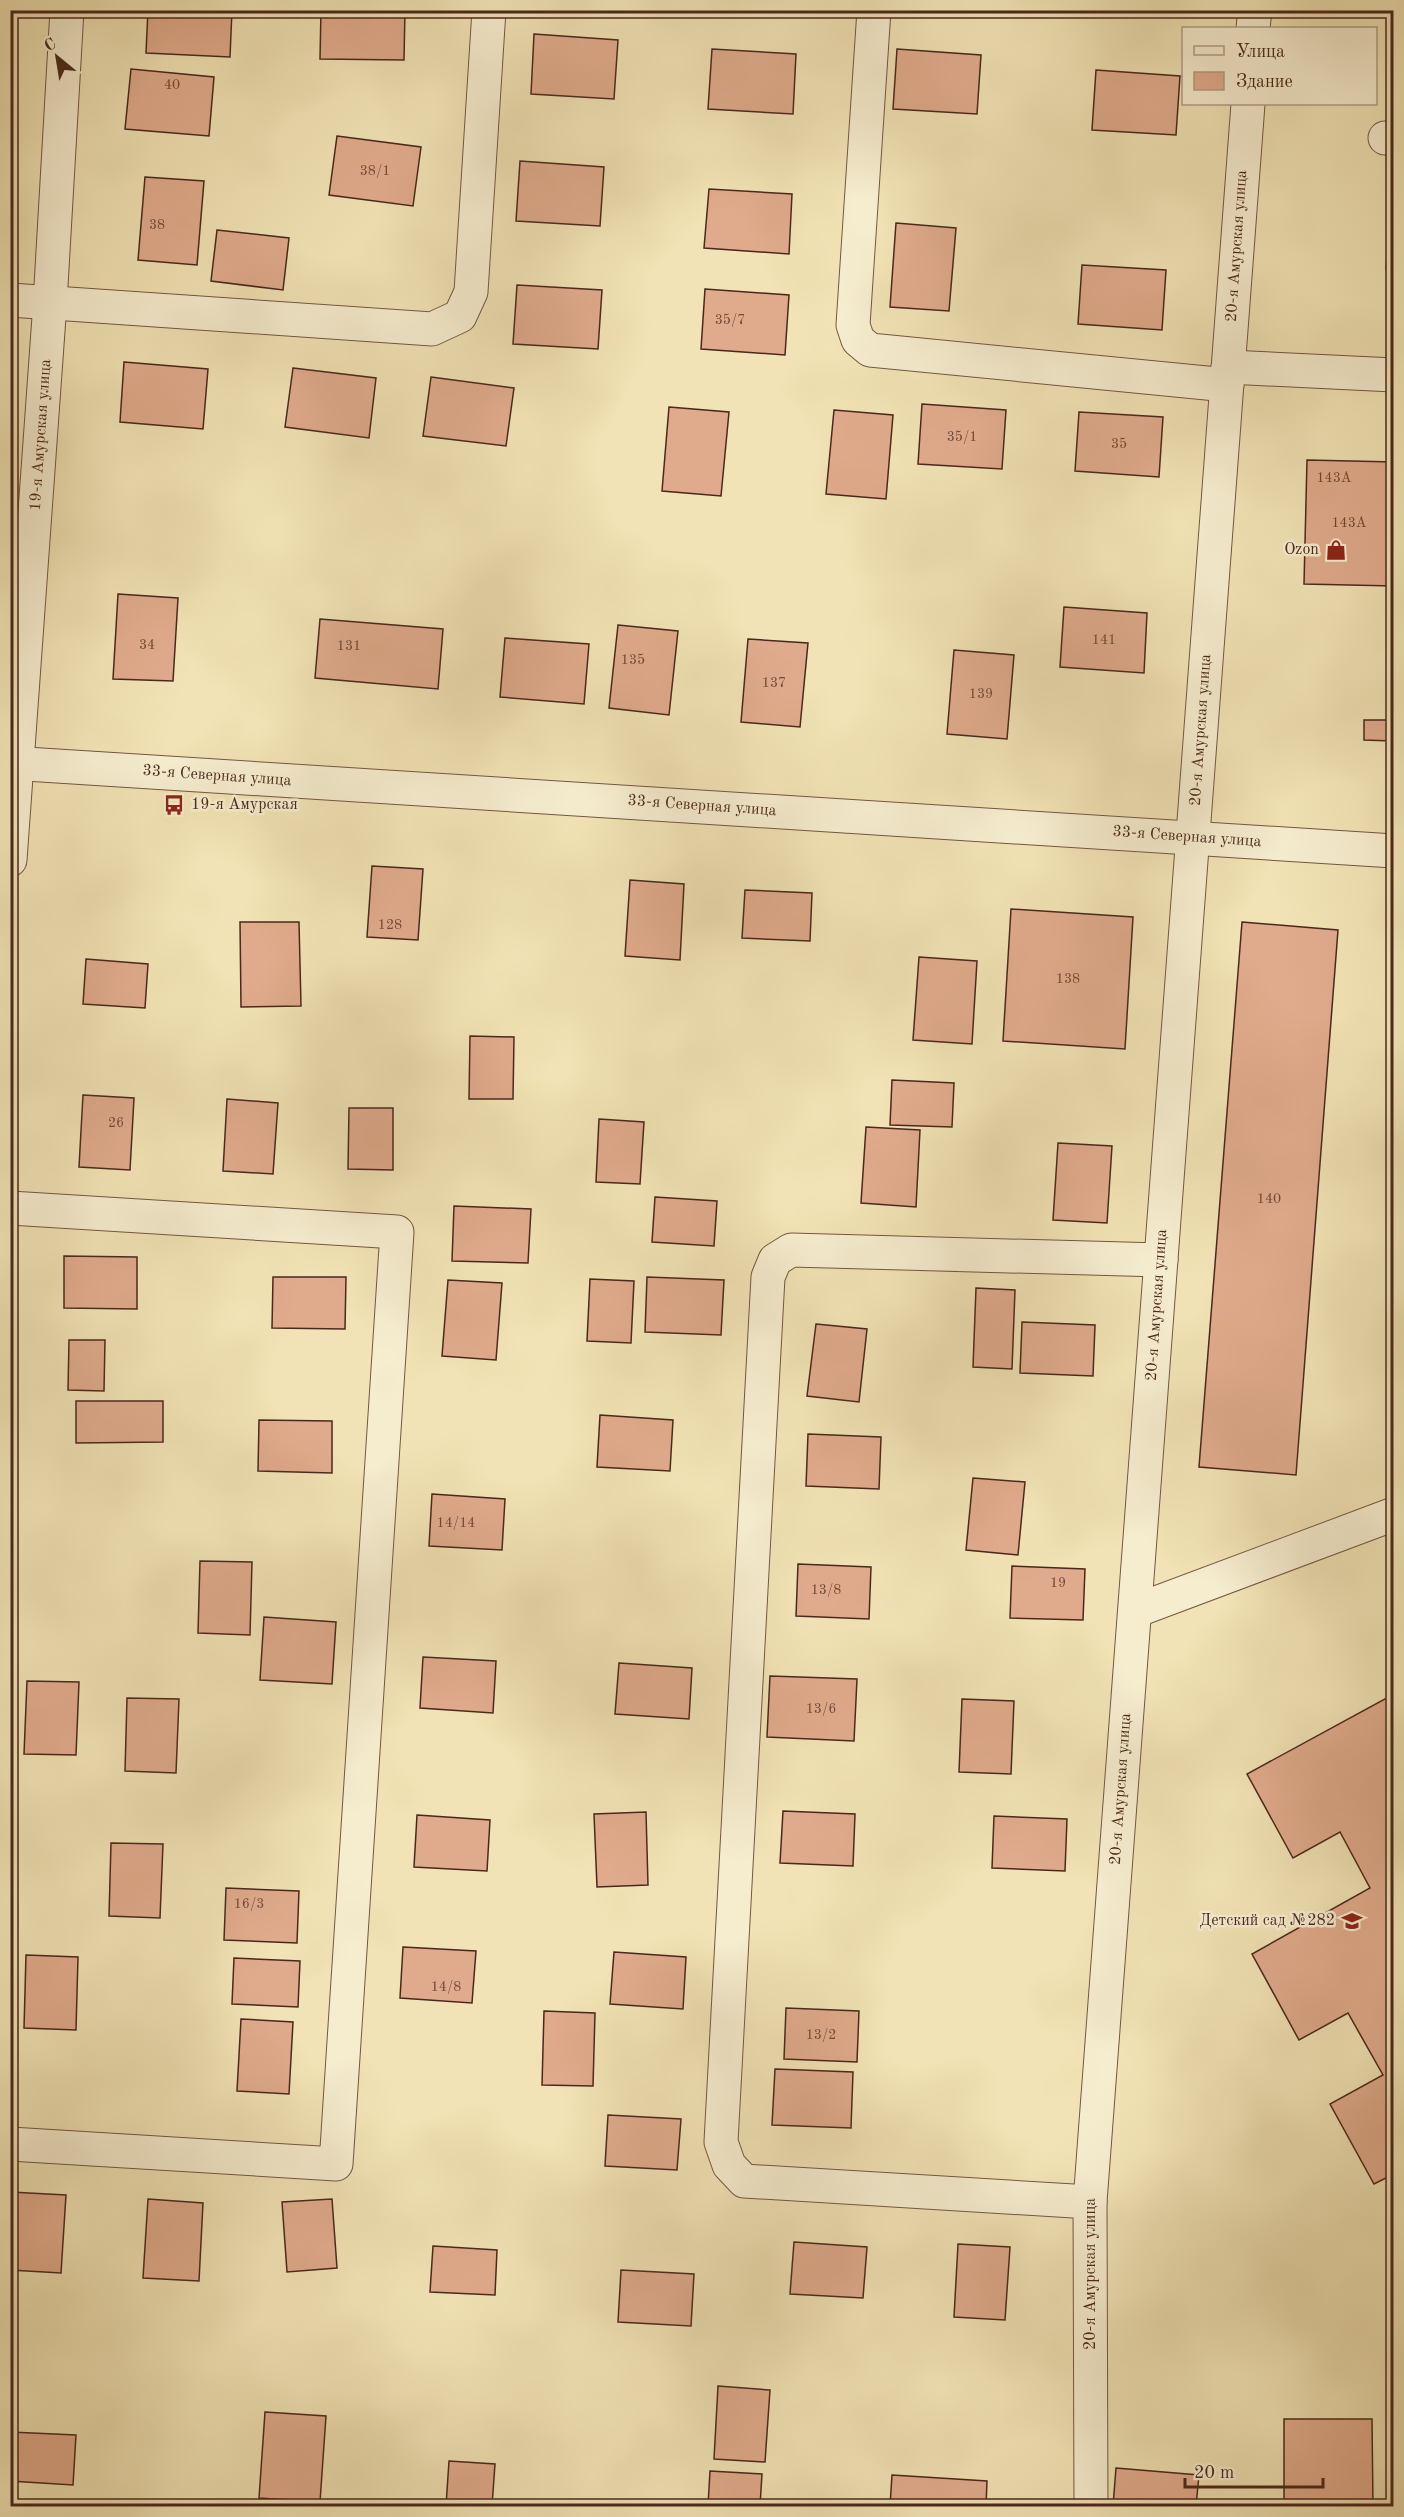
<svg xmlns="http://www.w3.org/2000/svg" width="1404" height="2517" viewBox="0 0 1404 2517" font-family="'Old Standard TT',serif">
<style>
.building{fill:#e0ab8c;stroke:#4a281b;stroke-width:1.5}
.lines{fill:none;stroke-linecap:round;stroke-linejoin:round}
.minor-casing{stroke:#745742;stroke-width:35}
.minor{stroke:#f6edcf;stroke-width:33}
.labels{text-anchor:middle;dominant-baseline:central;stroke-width:5;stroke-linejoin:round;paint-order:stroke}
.number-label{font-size:14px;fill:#704937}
.street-label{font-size:16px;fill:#4a281b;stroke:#f6edcf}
.poi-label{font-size:16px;fill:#4a281b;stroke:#f6edcf;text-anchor:end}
</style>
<rect width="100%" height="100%" fill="#f1e3b5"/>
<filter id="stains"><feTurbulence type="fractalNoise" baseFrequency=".00333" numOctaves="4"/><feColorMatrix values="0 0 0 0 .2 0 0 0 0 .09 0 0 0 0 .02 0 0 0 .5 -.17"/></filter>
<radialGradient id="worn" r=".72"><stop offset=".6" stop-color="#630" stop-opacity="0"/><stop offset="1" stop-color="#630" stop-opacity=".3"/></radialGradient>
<g class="building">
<path d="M148,10H232L230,57L146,53Z"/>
<path d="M321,10H405L404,60L320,59Z"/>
<path d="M534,34L618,40L614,99L531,94Z"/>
<path d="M712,49L796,54L793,114L708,109Z"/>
<path d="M897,49L981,55L977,114L893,109Z"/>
<path d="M131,69L214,77L209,136L125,129Z"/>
<path d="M1096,70L1180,76L1176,135L1092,130Z"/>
<path d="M337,136L421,147L413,206L329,195Z"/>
<path d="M520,161L604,167L600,226L516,221Z"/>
<path d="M145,177L204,181L197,265L138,260Z"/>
<path d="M1393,177H1394V269H1386Z"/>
<path d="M709,189L792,194L789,254L704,248Z"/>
<path d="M896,223L956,228L949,311L890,307Z"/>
<path d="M217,230L289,238L283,290L211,281Z"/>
<path d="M1082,265L1166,270L1162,330L1078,324Z"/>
<path d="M517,285L602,290L598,349L513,344Z"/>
<path d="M705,289L789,295L785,355L701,349Z"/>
<path d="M124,362L208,369L203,429L120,422Z"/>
<path d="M293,368L376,378L369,438L285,427Z"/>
<path d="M431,377L514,388L506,446L423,436Z"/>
<path d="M922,404L1006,410L1002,469L918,464Z"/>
<path d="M669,407L729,412L721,496L662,491Z"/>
<path d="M834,410L893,415L886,499L826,494Z"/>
<path d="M1079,412L1163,417L1159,477L1075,471Z"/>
<path d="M1307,460L1394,462V586L1304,584Z"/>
<path d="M118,594L178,598L173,681L113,679Z"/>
<path d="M1064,607L1147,613L1144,673L1060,667Z"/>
<path d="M320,619L443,629L438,689L315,678Z"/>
<path d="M618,625L678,631L669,715L609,708Z"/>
<path d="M505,638L589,644L584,704L500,697Z"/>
<path d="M748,639L808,643L800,727L741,722Z"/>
<path d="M954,650L1014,655L1007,739L947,734Z"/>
<path d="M1364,720H1392V741L1364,740Z"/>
<path d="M372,866L423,869L418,940L367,937Z"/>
<path d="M630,880L684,884L680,960L625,956Z"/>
<path d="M745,890L812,893L810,941L742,938Z"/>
<path d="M1011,909L1133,917L1125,1049L1003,1041Z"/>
<path d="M240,922H299L301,1006L241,1007Z"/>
<path d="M1242,922L1338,930L1296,1475L1199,1467Z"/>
<path d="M919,957L977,961L972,1044L913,1040Z"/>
<path d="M86,959L148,964L145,1008L83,1004Z"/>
<path d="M470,1036L514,1037L513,1099H469Z"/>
<path d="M892,1080L954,1083L952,1127L890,1125Z"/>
<path d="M83,1095L134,1098L130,1170L79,1167Z"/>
<path d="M227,1099L278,1103L273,1174L223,1171Z"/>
<path d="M349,1108H393V1170L348,1169Z"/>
<path d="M599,1119L644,1122L640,1184L596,1182Z"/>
<path d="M866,1127L920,1130L916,1207L861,1203Z"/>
<path d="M1058,1143L1112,1146L1107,1223L1053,1220Z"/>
<path d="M655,1197L717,1201L714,1246L652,1242Z"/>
<path d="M454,1206L531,1209L528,1263L452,1261Z"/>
<path d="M64,1256L137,1257V1309L64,1308Z"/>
<path d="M273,1277H346L345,1329L272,1328Z"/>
<path d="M647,1277L724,1280L721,1335L645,1332Z"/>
<path d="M590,1279L634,1281L631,1343L587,1341Z"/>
<path d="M448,1280L502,1283L496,1360L442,1356Z"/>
<path d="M976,1288L1015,1290L1012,1369L973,1367Z"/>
<path d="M1022,1322L1095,1325L1093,1376L1020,1373Z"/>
<path d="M816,1324L867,1329L859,1402L807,1396Z"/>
<path d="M69,1340H105L104,1391L68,1390Z"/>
<path d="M76,1401H163V1442L76,1443Z"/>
<path d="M600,1415L673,1420L670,1471L597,1467Z"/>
<path d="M259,1420L332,1421V1473L258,1471Z"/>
<path d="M808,1434L881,1437L879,1489L806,1486Z"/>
<path d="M973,1478L1025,1482L1018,1555L966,1550Z"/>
<path d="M432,1494L505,1499L502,1550L429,1546Z"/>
<path d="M200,1561L252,1562L250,1635L198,1633Z"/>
<path d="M798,1564L871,1567L869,1619L796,1616Z"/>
<path d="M1012,1566L1085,1569L1083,1620L1010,1618Z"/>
<path d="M264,1617L336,1622L332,1684L260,1680Z"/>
<path d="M423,1657L496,1661L493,1713L420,1708Z"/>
<path d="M619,1663L692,1668L689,1719L615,1714Z"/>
<path d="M770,1676L857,1679L854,1741L767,1737Z"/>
<path d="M27,1681L79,1682L76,1755L24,1754Z"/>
<path d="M1394,1694V1800L1390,1802L1394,1808V2174L1374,2184L1330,2104L1383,2075L1348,2013L1299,2040L1252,1954L1370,1888L1340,1832L1293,1858L1247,1774Z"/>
<path d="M127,1698L179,1699L176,1773L125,1771Z"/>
<path d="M962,1699L1014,1701L1011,1774L959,1772Z"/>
<path d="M783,1811L855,1814L853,1866L780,1863Z"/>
<path d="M646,1812L648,1885L597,1887L594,1814Z"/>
<path d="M417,1815L490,1820L487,1871L414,1867Z"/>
<path d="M994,1816L1067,1819L1065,1871L992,1868Z"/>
<path d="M111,1843L163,1844L160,1918L109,1916Z"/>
<path d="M226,1888L299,1891L297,1943L224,1940Z"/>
<path d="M403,1947L476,1951L472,2003L400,1998Z"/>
<path d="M614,1952L686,1957L683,2009L610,2004Z"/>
<path d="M26,1955L78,1957L76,2030L24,2028Z"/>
<path d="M234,1958L300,1961L298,2007L232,2004Z"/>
<path d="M786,2008L859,2011L857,2062L784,2059Z"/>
<path d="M544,2011L595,2013L593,2086L542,2085Z"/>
<path d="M241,2019L293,2022L289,2094L237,2091Z"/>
<path d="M775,2069L853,2072L851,2128L772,2125Z"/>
<path d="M608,2115L681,2119L677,2170L605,2166Z"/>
<path d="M10,2192L66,2195L61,2273L10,2270Z"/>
<path d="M148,2199L203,2203L199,2281L143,2278Z"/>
<path d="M332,2199L337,2268L287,2272L282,2202Z"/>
<path d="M794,2242L867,2247L863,2298L790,2294Z"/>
<path d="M958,2244L1010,2247L1005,2320L954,2317Z"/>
<path d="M433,2246L497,2250L495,2295L430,2292Z"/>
<path d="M621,2270L694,2274L691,2326L618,2322Z"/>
<path d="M718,2386L770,2390L765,2462L714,2459Z"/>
<path d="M265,2412L326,2416L320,2502L259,2498Z"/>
<path d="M1284,2419H1372L1373,2506H1284Z"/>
<path d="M10,2432L76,2435L73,2485L10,2481Z"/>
<path d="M449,2461L495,2464L492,2506H446Z"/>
<path d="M1116,2468L1199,2475L1196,2506H1113Z"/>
<path d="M710,2471L762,2474L760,2506H708Z"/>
<path d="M892,2475L987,2481L986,2506H890Z"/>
</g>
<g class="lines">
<g class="minor-casing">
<g id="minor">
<path d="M874,10L853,325L858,340L870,350L1227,385"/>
<path d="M1253,28L1255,10"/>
<path d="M1385,138H1394"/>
<path d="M10,300L432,329L460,316L471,292L489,10"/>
<path d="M1228,367L1394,375"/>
<path d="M10,763L1394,851"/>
<path d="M10,860L50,303L67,10"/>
<path d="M10,1208L397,1232L336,2164L10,2144"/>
<path d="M1135,1611L1394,1514"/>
<path d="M1090,2202L744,2181L729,2165L721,2142L768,1277L775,1260L791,1250L1161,1260"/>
<path d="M1091,2506L1090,2202L1248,104"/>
</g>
</g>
<use href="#minor" class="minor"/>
</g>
<defs>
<g id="shop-bare" transform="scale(1.62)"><path d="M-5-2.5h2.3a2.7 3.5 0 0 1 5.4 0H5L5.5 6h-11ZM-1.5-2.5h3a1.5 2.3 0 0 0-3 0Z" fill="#8f2418" stroke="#f6edcf" stroke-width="2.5" paint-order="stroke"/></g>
<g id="bus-bare" transform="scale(1.62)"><path d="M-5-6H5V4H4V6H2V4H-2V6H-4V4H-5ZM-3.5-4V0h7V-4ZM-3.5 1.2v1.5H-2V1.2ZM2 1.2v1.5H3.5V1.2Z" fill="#8f2418" stroke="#f6edcf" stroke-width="2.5" paint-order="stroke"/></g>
<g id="school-bare" transform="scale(1.62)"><path d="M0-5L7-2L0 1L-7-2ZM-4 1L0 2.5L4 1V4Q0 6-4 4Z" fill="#8f2418" stroke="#f6edcf" stroke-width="2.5" paint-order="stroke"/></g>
</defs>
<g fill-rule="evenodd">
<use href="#shop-bare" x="1336" y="550"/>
<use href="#bus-bare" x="174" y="805"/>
<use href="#school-bare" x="1352" y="1921"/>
</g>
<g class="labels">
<g class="number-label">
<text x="172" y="85">40</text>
<text x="375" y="171">38/1</text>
<text x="157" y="225">38</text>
<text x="730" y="320">35/7</text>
<text x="962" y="437">35/1</text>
<text x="1119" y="444">35</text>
<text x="1334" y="478">143А</text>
<text x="1349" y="523">143А</text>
<text x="1104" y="640">141</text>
<text x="147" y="645">34</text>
<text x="349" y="646">131</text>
<text x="633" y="660">135</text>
<text x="774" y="683">137</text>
<text x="981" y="694">139</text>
<text x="390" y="925">128</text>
<text x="1068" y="979">138</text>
<text x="116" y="1123">26</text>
<text x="1269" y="1199">140</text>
<text x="456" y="1523">14/14</text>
<text x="1058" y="1583">19</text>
<text x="826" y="1590">13/8</text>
<text x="821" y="1709">13/6</text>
<text x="249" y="1904">16/3</text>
<text x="446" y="1987">14/8</text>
<text x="821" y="2035">13/2</text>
</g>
<g class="street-label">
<text transform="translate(1237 246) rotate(-86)">20-я Амурская улица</text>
<text transform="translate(41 435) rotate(-86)">19-я Амурская улица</text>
<text transform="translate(1201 730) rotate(-86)">20-я Амурская улица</text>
<text transform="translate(217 776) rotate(4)">33-я Северная улица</text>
<text transform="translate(702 806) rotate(4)">33-я Северная улица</text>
<text transform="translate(1187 837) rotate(4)">33-я Северная улица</text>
<text transform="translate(1157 1305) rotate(-86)">20-я Амурская улица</text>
<text transform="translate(1121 1789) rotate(-86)">20-я Амурская улица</text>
<text transform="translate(1091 2274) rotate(-90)">20-я Амурская улица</text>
</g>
<g class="poi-label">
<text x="1319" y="550">Ozon</text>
<text x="191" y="805" text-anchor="start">19-я Амурская</text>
<text x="1335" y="1921">Детский сад №282</text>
</g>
</g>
<rect width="1404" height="2517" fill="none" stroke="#f1e3b5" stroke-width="36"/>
<rect x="12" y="12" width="1380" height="2493" fill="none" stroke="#4a281b" stroke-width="3"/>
<rect x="18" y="18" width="1368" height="2481" fill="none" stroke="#4a281b" stroke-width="1.5"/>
<rect x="1182" y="27" width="195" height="78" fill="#f6edcf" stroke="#b19e87" stroke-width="1.5"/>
<rect x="1194" y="46" width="30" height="9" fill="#f6edcf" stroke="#b19e87" stroke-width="1.5"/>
<text x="1236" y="57" font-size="18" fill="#4a281b">Улица</text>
<rect x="1194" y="72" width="30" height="18" fill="#e0ab8c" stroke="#b19e87" stroke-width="1.5"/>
<text x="1236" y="87" font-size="18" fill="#4a281b">Здание</text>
<g transform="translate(57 57) rotate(330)" stroke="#f6edcf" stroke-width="4.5" paint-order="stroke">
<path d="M0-4.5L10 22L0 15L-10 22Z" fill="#4a281b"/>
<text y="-9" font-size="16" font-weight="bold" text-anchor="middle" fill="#4a281b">С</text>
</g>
<path d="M1185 2478v9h138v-9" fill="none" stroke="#4a281b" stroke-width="3"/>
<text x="1194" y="2478" font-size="18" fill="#4a281b" stroke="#f6edcf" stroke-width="4.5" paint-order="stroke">20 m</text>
<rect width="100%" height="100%" filter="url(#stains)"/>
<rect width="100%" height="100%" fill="url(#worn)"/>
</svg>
